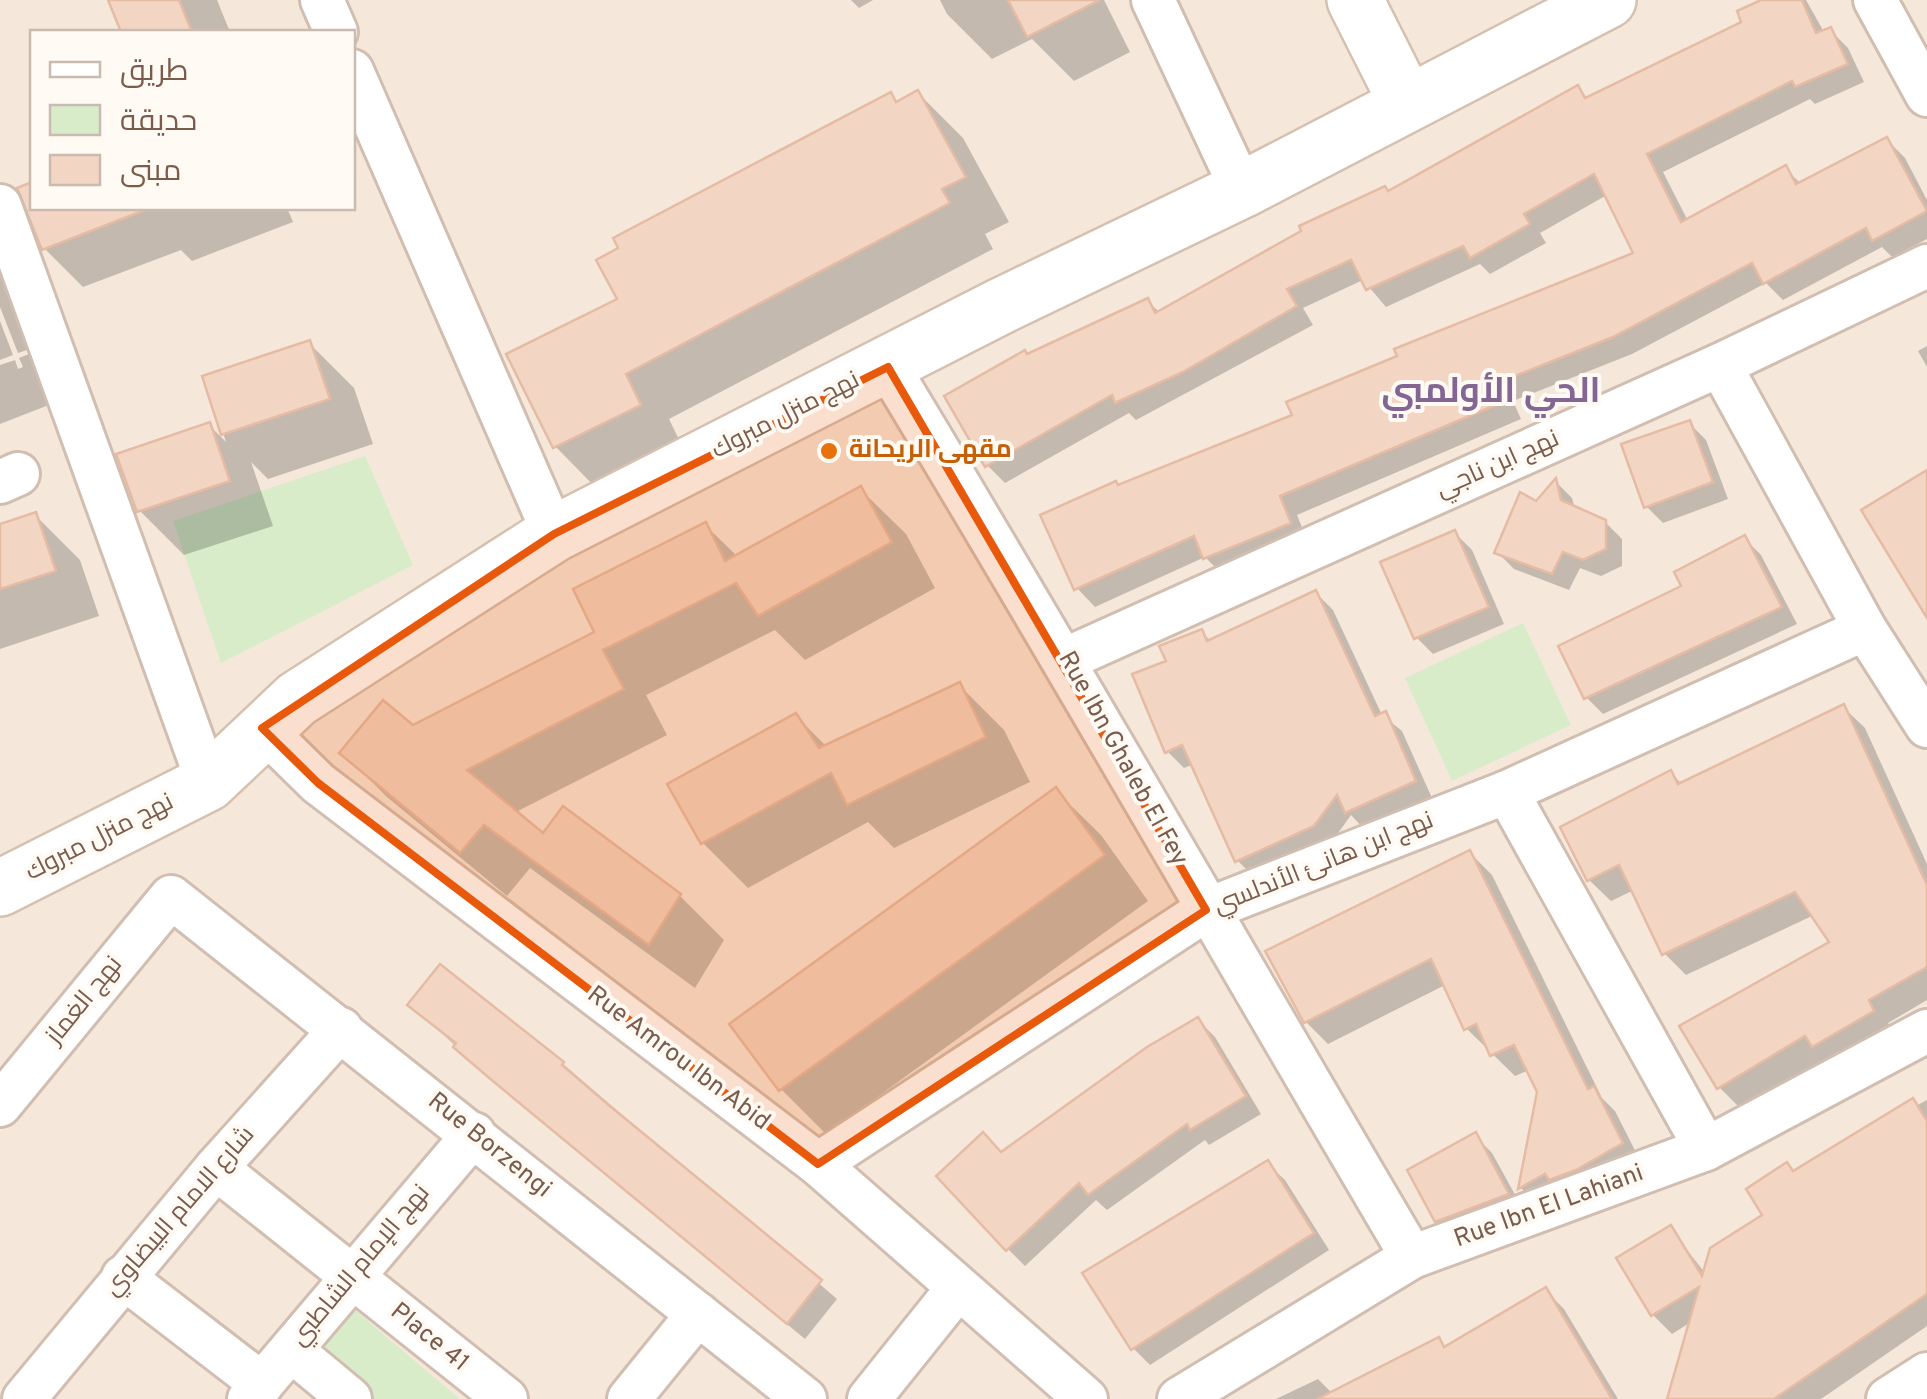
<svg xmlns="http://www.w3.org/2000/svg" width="1927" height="1399" viewBox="0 0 1927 1399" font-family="Overpass,Cairo,sans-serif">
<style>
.residential{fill:#f5e8da;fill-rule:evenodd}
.green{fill:#d8ecc9}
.shadow{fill:#0003}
.building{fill:#f3d5c3;stroke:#e6bba3;stroke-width:2.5}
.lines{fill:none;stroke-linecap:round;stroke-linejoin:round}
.street-casing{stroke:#d1beb0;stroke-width:48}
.secondary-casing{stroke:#d6c0b0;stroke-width:60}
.street{stroke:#fff;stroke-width:42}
.secondary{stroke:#fff;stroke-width:55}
.marked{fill:#e8590c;fill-opacity:0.2;stroke:#e8590c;stroke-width:8;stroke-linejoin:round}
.food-dot{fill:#e8710a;stroke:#fffaf3;stroke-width:4}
.labels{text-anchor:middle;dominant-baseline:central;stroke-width:8;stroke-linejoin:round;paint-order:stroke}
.street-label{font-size:25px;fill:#7a5c4d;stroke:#fffaf3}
.food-label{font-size:25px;font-weight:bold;fill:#c56008;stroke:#fffaf3;text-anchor:start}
.district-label{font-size:35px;font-weight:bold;fill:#846695;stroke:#fffaf3}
</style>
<rect width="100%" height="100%" fill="#fdf6ec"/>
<path class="residential" d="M0,0H1927V1399H0ZM32,32H352V208H32Z"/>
<g class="green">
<path d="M365,456L413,565L221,663L173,521Z"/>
<path d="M1523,623L1571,725L1452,781L1405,678Z"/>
<path d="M352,1308L460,1399H370L314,1352Z"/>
</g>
<g class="shadow">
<path d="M110,0H217L230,32H124Z"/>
<path d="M851,0H873L859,8Z"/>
<path d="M940,0H1104L1130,52L1074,81L1032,39L992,59L947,14Z"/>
<path d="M1767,0H1806L1824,32L1830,30L1848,48L1864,82L1815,104L1810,99L1663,172L1688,221L1785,168L1802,185L1887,140L1905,158L1927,200V239L1892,257L1882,247L1783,300L1766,283L1632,354L1513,401L1521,419L1297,515L1308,542L1223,575L1205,557L1095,607L1077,588L1119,487L1295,417L1637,254L1607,195L1540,233L1546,243L1490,274L1480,264L1386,307L1363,280L1303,308L1313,325L1136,420L1129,413L1005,483L987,465L1028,356L1148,301L1160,313L1390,193L1577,88L1589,99L1745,23Z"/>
<path d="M918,93L963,138L1009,222L985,234L993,249L669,419L684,450L600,492L556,447L509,355L620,300L621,249L890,95L898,103Z"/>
<path d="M32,185V208H287L293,222L192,261L181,250L83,287L44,248L20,189Z"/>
<path d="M0,251L59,401L0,424V365L15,360L18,369L23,367L19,358L29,354L27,350L18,353L0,307Z"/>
<path d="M0,321L13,355L0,360Z"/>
<path d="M309,343L354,388L373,444L268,479L251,462L273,526L184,555L139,510L209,425L226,442L205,378Z"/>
<path d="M1927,346V367L1918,351Z"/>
<path d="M1689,423L1706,440L1728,499L1663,523L1646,506Z"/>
<path d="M1556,482L1572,498L1575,509L1605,522L1622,539V566L1601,576L1580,568L1569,590L1514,569L1497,552Z"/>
<path d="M861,490L906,534L935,588L805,660L775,630L646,695L667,735L514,813L543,836L679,895L724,940L695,988L530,868L507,896L387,797L342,752L412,728L597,633L705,525L738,557Z"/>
<path d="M35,515L80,560L99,616L0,649V527Z"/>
<path d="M1455,533L1472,550L1504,624L1433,654L1416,637Z"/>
<path d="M1744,538L1761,555L1797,624L1603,714L1586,697L1685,587Z"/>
<path d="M1316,593L1333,610L1382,715L1402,731L1432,798L1364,829L1351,815L1331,843L1254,877L1237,860L1194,764L1184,768L1167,751L1169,662L1201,632L1211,641Z"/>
<path d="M959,685L1004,730L1030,782L894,848L868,822L748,888L703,843L796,716L827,747Z"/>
<path d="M1843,707L1865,728L1927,864V1000L1888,1023L1894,1033L1835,1067L1826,1058L1741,1109L1719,1087L1832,943L1814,915L1686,975L1664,953L1634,890L1611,901L1589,880L1671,773L1682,784Z"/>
<path d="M1056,791L1101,835L1148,901L826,1134L781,1089Z"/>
<path d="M1470,853L1492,875L1602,1098L1615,1111L1643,1166L1542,1209L1521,1188L1539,1092L1529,1070L1515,1076L1466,1028L1445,985L1328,1044L1306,1022Z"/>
<path d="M440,968L563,1064L837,1299L805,1339L508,1094L411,1005Z"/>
<path d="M1198,1020L1215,1037L1261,1114L1209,1145L1205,1140L1107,1210L1096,1200L1025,1266L1008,1249L1002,1155Z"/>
<path d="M1927,1100V1326L1821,1399H1669L1691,1322L1672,1334L1653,1315L1620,1259L1670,1228L1705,1273L1766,1216L1794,1173Z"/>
<path d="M1475,1136L1492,1153L1524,1211L1455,1237L1437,1220Z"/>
<path d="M1268,1164L1285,1180L1329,1250L1150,1365L1133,1348Z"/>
<path d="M1545,1290L1564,1309L1618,1399H1276L1318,1379L1333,1394L1438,1340L1447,1348Z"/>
</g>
<g class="building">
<path d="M108,0H179L192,32H121Z"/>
<path d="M1008,0H1100L1027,37Z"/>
<path d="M1761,0H1802L1816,33L1831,27L1848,64L1795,87L1792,81L1647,154L1681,222L1786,165L1796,184L1887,137L1927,211L1872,241L1866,228L1763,284L1752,263L1613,337L1497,383L1505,401L1280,496L1291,523L1203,559L1194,536L1074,590L1040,515L1116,481L1118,485L1292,415L1286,402L1397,356L1394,349L1633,253L1594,174L1524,214L1530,224L1470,258L1463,246L1366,290L1351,260L1287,289L1297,306L1183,372L1115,403L1112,395L985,467L944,396L1025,350L1027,354L1148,298L1155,313L1301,231L1299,226L1385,186L1388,191L1578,85L1585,98L1741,22L1737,11Z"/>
<path d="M918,90L966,177L942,189L950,203L626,374L641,405L553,448L506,354L617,299L596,260L618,248L613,238L891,92L896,102Z"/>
<path d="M32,182V208L145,210L42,250L17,188Z"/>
<path d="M310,340L330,399L221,435L202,376Z"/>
<path d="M1690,420L1713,482L1644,508L1621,444Z"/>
<path d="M210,422L230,481L137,512L116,454Z"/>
<path d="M1927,470V618L1861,510Z"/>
<path d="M1556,478L1561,500L1606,520V549L1583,560L1563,552L1552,574L1494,553L1520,492L1536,501Z"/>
<path d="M861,486L892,542L758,616L736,583L603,650L624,689L467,770L543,833L563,806L681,894L649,945L484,825L460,853L339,753L383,700L413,725L594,632L573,589L706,522L725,561Z"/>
<path d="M36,512L56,571L0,589V524Z"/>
<path d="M1455,530L1489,607L1414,639L1380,562Z"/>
<path d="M1745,535L1782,607L1584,699L1558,646L1681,586L1674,572Z"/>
<path d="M1316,590L1375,716L1386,711L1416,781L1345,813L1337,795L1314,826L1235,862L1182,745L1165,753L1132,674L1166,661L1159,646L1202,629L1207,641Z"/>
<path d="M960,682L986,737L847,805L831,773L701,844L667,784L796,713L819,748Z"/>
<path d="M1844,704L1927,885V967L1869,1000L1874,1011L1812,1047L1805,1036L1717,1089L1679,1026L1829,942L1795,892L1662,955L1619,865L1587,881L1560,827L1671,770L1678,784Z"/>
<path d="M1056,787L1105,855L779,1091L729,1024Z"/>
<path d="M1470,850L1588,1089L1594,1086L1623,1143L1576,1170L1549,1180L1545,1174L1518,1189L1537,1092L1514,1045L1490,1056L1476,1024L1464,1030L1431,959L1304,1023L1265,951Z"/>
<path d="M440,964L564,1062L562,1065L611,1107L822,1280L787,1324L488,1077L453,1047L456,1043L407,1005Z"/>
<path d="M1198,1017L1246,1096L1190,1130L1187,1124L1088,1195L1079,1183L1006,1251L936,1176L983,1132L1001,1152L1147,1047Z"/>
<path d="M1913,1098L1927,1121V1294L1774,1399H1667L1699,1287L1651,1316L1616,1258L1671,1225L1702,1276L1710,1248L1762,1215L1746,1189L1787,1162L1793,1171Z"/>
<path d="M1476,1132L1509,1194L1435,1222L1407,1170Z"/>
<path d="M1268,1160L1314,1233L1131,1350L1082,1273Z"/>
<path d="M1546,1287L1612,1399H1317L1439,1337L1444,1347Z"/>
</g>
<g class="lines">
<g class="street-casing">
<g id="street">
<path d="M322,0L336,32"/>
<path d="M1153,0L1242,190"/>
<path d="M1875,0L1927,95"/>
<path d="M352,71L554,534"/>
<path d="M0,206L208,783"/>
<path d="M1720,365L1865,629L1927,726"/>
<path d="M888,367C1067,662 1237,961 1412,1257"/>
<path d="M0,482L18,474"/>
<path d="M1066,659L1720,365L1927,266"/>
<path d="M262,728L318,783L818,1164L1086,1399"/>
<path d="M1507,792L1706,1149"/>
<path d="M0,1105L171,897L805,1399"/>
<path d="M818,1164L1206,910L1507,792L1865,629"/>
<path d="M216,1168L506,1399"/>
<path d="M123,1277L262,1384"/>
<path d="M291,1350L350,1399"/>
<path d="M24,1399L216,1168L341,1029"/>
<path d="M249,1399L474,1134"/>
<path d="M629,1399L698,1314"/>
<path d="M869,1399L958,1288"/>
<path d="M1179,1399L1412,1257L1706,1149L1927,1031"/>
<path d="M1888,1399L1927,1374"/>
</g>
</g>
<g class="secondary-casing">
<g id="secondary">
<path d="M1355,0L1406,101"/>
<path d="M0,888L208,783L297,699L554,534L1001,306L1242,190L1608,0"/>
</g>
</g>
<use href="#street" class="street"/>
<use href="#secondary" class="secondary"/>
</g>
<path class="marked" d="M888,367L1206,910L818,1164L318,783L262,728L554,534Z"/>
<circle class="food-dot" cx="829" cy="451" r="10"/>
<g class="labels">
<g class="street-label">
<text transform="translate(786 416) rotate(-27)">نهج منزل مبروك</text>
<text transform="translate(1498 465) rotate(-24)">نهج ابن ناجي</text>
<text transform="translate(1122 759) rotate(61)">Rue Ibn Ghaleb El Fey</text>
<text transform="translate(100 838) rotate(-27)">نهج منزل مبروك</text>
<text transform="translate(1324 864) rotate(-22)">نهج ابن هانئ الأندلسي</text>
<text transform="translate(85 1001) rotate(-51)">نهج الغماز</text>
<text transform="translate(678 1059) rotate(37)">Rue Amrou Ibn Abid</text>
<text transform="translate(489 1146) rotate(39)">Rue Borzengi</text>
<text transform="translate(1549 1207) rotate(-20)">Rue Ibn El Lahiani</text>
<text transform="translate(180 1212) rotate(-49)">شارع الامام البيضاوي</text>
<text transform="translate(361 1266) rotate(-50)">نهج الإمام الشاطبي</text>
<text transform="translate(429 1338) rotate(39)">Place 41</text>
</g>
<g class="food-label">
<text x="849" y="451">مقهى الريحانة</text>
</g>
<g class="district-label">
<text x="1491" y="393">الحي الأولمبي</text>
</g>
</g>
<rect x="30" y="30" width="325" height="180" fill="#fffaf3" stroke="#cabbb1" stroke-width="2.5"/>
<rect x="50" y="62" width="50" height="15" fill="#ffffff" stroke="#cabbb1" stroke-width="2.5"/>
<text x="120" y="80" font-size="30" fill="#7a5c4d">طريق</text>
<rect x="50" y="105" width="50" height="30" fill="#d8ecc9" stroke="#cabbb1" stroke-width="2.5"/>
<text x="120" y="130" font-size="30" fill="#7a5c4d">حديقة</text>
<rect x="50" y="155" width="50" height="30" fill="#f3d5c3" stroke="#cabbb1" stroke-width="2.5"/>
<text x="120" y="180" font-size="30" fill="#7a5c4d">مبنى</text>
</svg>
